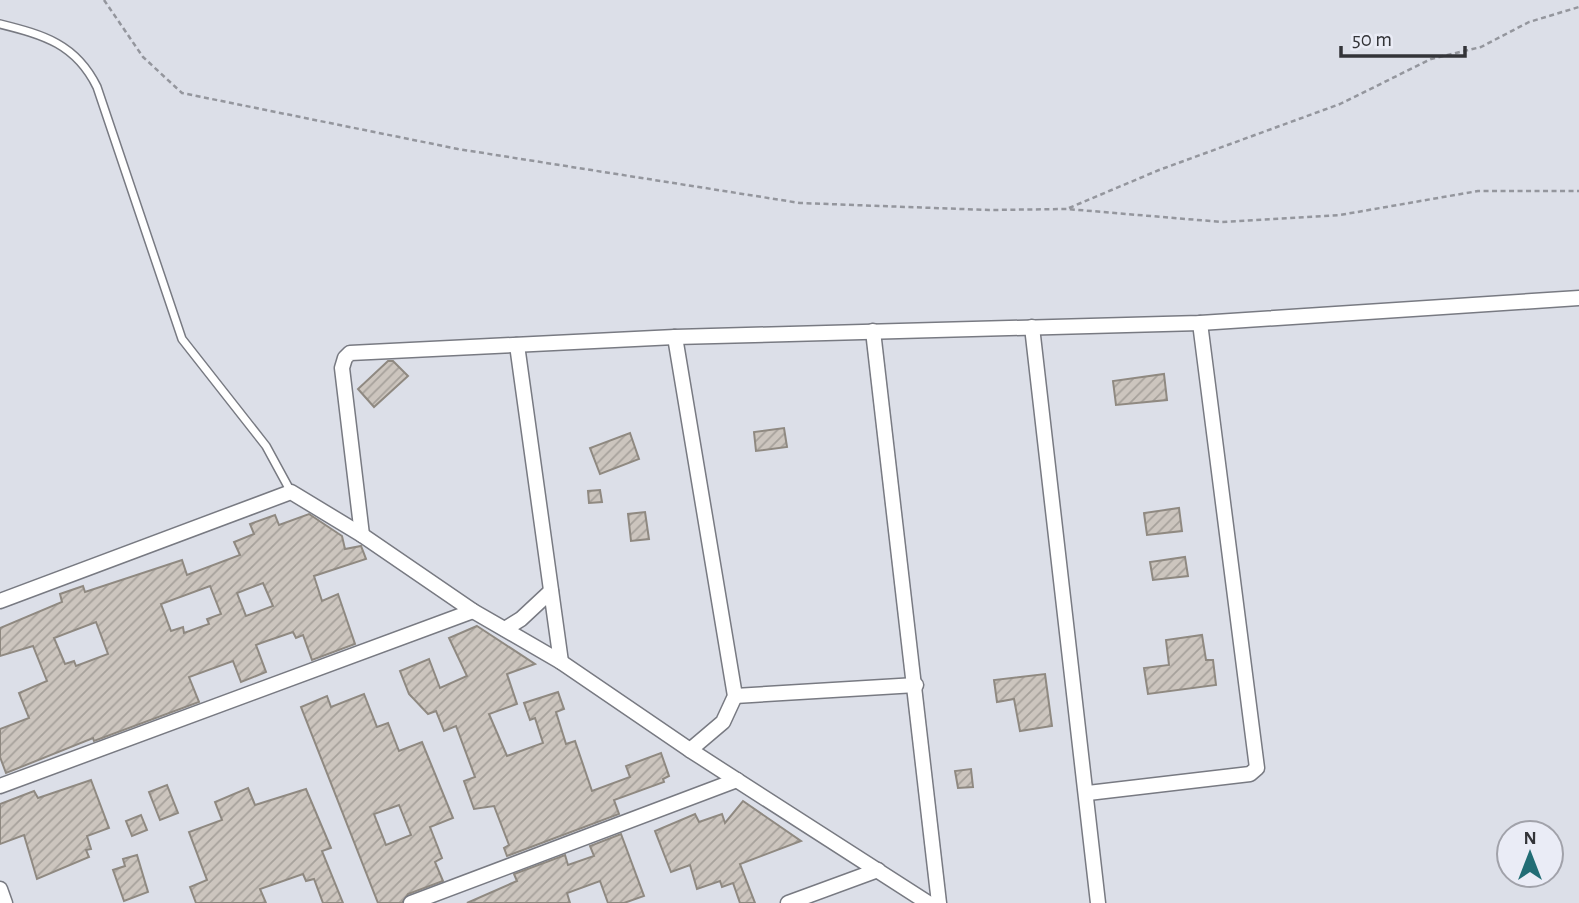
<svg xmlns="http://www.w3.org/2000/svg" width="1579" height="903" viewBox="0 0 1579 903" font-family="'Alegreya Sans',sans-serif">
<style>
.building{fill:url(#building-hatch);stroke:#8f8981;stroke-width:2;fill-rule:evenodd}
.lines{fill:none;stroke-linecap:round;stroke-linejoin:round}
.lane-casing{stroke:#787a82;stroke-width:10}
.street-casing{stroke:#787a82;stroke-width:17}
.path{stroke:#94969d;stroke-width:2.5;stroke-dasharray:5 3.5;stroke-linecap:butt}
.lane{stroke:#fff;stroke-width:7}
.street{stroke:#fff;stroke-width:14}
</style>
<defs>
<pattern id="building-hatch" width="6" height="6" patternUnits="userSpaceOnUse" patternTransform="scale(1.75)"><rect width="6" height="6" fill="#ccc5be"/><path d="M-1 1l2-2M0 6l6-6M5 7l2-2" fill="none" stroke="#a6a19b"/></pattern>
</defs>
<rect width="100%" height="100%" fill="#dcdfe8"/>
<g class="building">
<path d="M388,361H393L408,376L374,407L358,389Z"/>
<path d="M1164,374L1167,400L1116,405L1113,381Z"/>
<path d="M784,428L787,447L756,451L754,432Z"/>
<path d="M630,433L639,459L600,474L590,448Z"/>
<path d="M600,490L602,502L589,503L588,491Z"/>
<path d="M1179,508L1182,531L1147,535L1144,513Z"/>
<path d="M645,512L649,539L631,541L628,514Z"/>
<path d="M309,514L342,536L345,549L361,546L366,559L314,576L322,601L338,594L355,644L312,660L303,635L296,638L293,632L261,643L256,645L266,672L241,682L233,661L189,677L199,702L94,741L93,738L6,773L0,757V729L29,718L19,693L47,681L33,646L0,656V628L62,602L60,594L83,586L85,592L182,560L187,575L240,555L234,542L254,534L250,524L275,515L279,525ZM263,583L273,606L246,616L237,593ZM210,586L221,614L207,619L209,624L184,633L183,627L171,631L161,604ZM96,622L108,654L76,666L74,661L65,664L54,638Z"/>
<path d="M1185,557L1188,576L1153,580L1150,562Z"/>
<path d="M477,626L535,664L507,674L517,704L489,714L507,756L543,743L535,718L530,720L524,703L558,692L564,709L556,712L566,744L575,741L592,791L630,777L626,766L661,753L669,776L663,779L664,782L614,800L619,814L507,856L504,848L509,845L494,806L474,809L464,781L475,777L456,726L444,731L436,711L428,714L409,694L400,671L429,659L440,688L467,676L449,638Z"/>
<path d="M1202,635L1206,660H1213L1216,685L1148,694L1144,668L1169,665L1166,640Z"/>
<path d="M1045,674L1052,726L1020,731L1014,699L997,702L994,680Z"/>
<path d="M364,694L377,727L388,723L399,751L422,742L453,818L430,827L442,858L435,862L443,881L408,894L402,903H378L301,707L327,696L331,707ZM399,805L411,835L386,845L374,814Z"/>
<path d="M971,769L973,787L958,788L955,771Z"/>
<path d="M91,780L109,828L87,836L91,849L86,850L89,857L37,879L24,835L0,844V804L34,791L38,798Z"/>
<path d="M167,785L178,813L160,820L149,792Z"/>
<path d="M248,788L255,805L306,789L331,848L322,851L343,903H323L314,879L306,881L303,874L260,889L266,903H196L190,887L207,880L189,832L222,820L215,802Z"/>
<path d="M743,801L801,841L740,864L755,903H740L733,883L722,887L720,881L697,889L690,865L671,872L655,831L695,814L699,822L722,814L725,823Z"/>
<path d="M141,815L147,830L132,836L126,821Z"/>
<path d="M621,834L644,896L624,903H608L600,881L567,893L570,903H467L517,881L514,874L565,855L568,865L594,856L590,846Z"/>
<path d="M137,855L148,892L124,901L113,870L125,866L123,859Z"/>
</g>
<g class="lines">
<g class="lane-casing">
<path id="lane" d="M0,24C44,35 76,44 97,87L182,339L266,446L291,492"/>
</g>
<g class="street-casing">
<g id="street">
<path d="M1032,327L1098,903"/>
<path d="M873,331L939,903"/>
<path d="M675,337L735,696L723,722L690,750"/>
<path d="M517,345L561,662"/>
<path d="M362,535L342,368L345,358L350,353L675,337L1200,323L1579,298"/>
<path d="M0,601L291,492L362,535L473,611L561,662L690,750L928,903"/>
<path d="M505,629L521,619L551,591"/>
<path d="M735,696L916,685"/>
<path d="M0,786L473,611"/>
<path d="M1088,793L1250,774L1257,768L1200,323"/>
<path d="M0,889L5,903"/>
<path d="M411,903L737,780"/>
<path d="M788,903L878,870"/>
</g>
</g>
<g class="path">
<path d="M104,0L143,57L182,93L458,149L800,203L989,210L1067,209L1222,222L1340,215L1478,191H1579"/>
<path d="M1069,208L1159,170L1340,104L1431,59L1481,47L1529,22L1579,7"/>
</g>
<use href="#lane" class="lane"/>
<use href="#street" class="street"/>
</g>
<g transform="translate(1530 854)"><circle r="33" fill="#eaecf6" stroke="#a1a2aa" stroke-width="2"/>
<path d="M0-5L12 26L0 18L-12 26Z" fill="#226d75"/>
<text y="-10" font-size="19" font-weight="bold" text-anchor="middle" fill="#333438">N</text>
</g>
<path d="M1341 46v10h124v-10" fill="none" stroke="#333438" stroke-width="3.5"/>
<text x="1352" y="46" font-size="21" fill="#333438" stroke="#eaecf6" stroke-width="5" paint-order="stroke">50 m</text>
</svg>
